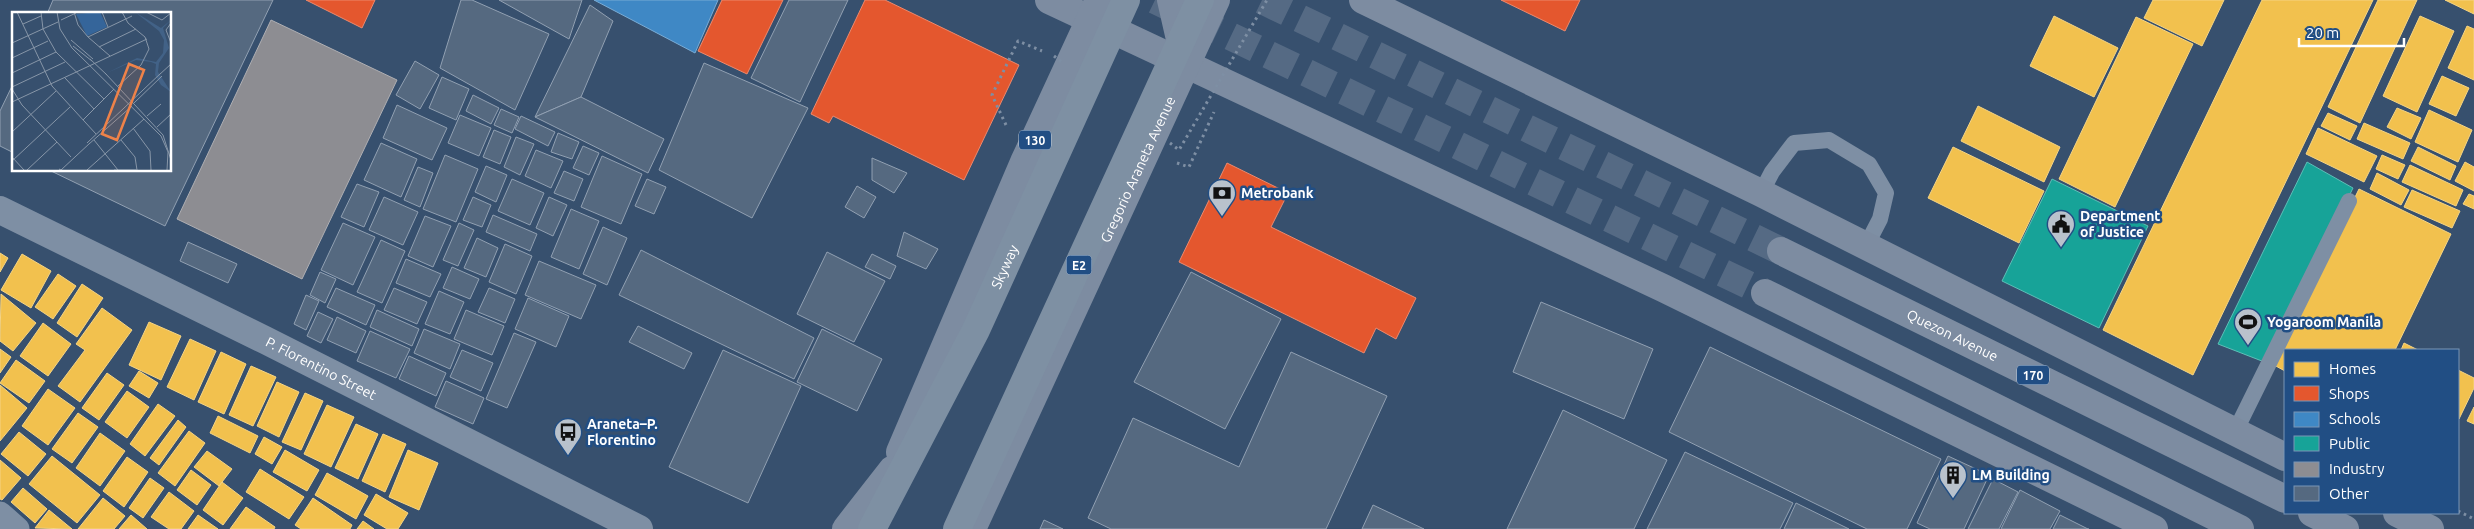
<svg xmlns="http://www.w3.org/2000/svg" width="2474" height="529" viewBox="0 0 2474 529" font-family="Ubuntu,sans-serif">
<style>
.homes{fill:#f2c14e;stroke:#f6d483}
.shops{fill:#e4572e;stroke:#ec896d}
.schools{fill:#3f88c5;stroke:#79acd6}
.public{fill:#17a398;stroke:#5dbfb7}
.industry{fill:#8d8d92;stroke:#afafb3}
.building{fill:#556980;stroke:#91a0b2}
.lines{fill:none;stroke-linecap:round;stroke-linejoin:round}
.primary-tunnel{stroke:#556a84;stroke-width:28;stroke-dasharray:28 14;stroke-linecap:butt}
.path{stroke:#7e8fa4;stroke-width:3;stroke-dasharray:2.5 4;stroke-linecap:butt}
.service{stroke:#7e8fa4;stroke-width:16}
.pedestrian{stroke:#7e8fa4;stroke-width:25}
.minor{stroke:#7e8fa4;stroke-width:28}
.primary{stroke:#7d8ca1;stroke-width:28}
.path-bridge{stroke:#7e8fa4;stroke-width:3;stroke-dasharray:2.5 4;stroke-linecap:butt}
.motorway-bridge{stroke:#7e90a3;stroke-width:28}
.labels{text-anchor:middle;dominant-baseline:central;stroke-width:5;stroke-linejoin:round;paint-order:stroke}
.shield{fill:#214e84;stroke:#bccada;stroke-width:1}
.shield-label{font-size:12px;font-weight:bold;fill:#fff}
.street-label{font-size:14px;fill:#fff;stroke:#214e84}
.poi-label{font-size:14px;font-weight:bold;fill:#fff;stroke:#214e84;text-anchor:start}
.inset-road{fill:none;stroke:#8796a8;stroke-width:1}
.view{fill:#ee8249;fill-opacity:0.15;stroke:#ee8249;stroke-width:2.5}
.inset-edge{fill:none;stroke:#fff;stroke-width:2.5}
</style>
<rect width="100%" height="100%" fill="#37506e"/>
<g class="homes">
<path d="M2153,0H2224L2202,46L2144,18Z"/>
<path d="M2262,0H2373L2193,375L2103,330Z"/>
<path d="M2378,0H2417L2360,123L2328,107Z"/>
<path d="M2445,0H2474V14Z"/>
<path d="M2054,16L2118,48L2094,97L2030,66Z"/>
<path d="M2420,16L2454,31L2417,112L2383,96Z"/>
<path d="M2136,17L2193,44L2115,207L2059,179Z"/>
<path d="M2467,26L2474,29V80L2448,68Z"/>
<path d="M2442,76L2469,88L2456,116L2429,104Z"/>
<path d="M1978,106L2060,147L2044,182L1961,141Z"/>
<path d="M2397,108L2421,118L2411,139L2387,127Z"/>
<path d="M2429,110L2472,130L2458,162L2415,142Z"/>
<path d="M2328,113L2357,126L2350,140L2321,126Z"/>
<path d="M2364,123L2410,143L2403,159L2357,139Z"/>
<path d="M2318,128L2377,156L2364,182L2306,154Z"/>
<path d="M1953,147L2044,191L2019,243L1928,198Z"/>
<path d="M2418,147L2456,166L2450,180L2411,161Z"/>
<path d="M2382,155L2405,165L2398,179L2376,169Z"/>
<path d="M2465,162L2474,167V191L2455,181Z"/>
<path d="M2410,165L2463,190L2456,206L2402,182Z"/>
<path d="M2377,173L2409,190L2401,205L2370,189Z"/>
<path d="M2359,189L2451,234L2395,350H2285V371L2274,365Z"/>
<path d="M2412,190L2460,211L2452,228L2404,207Z"/>
<path d="M2469,194L2474,196V209L2463,204Z"/>
<path d="M0,253L8,258L0,272Z"/>
<path d="M22,254L51,271L31,308L1,290Z"/>
<path d="M58,274L76,286L53,319L35,307Z"/>
<path d="M82,284L103,298L77,337L57,323Z"/>
<path d="M1,294L36,323L13,351L0,341Z"/>
<path d="M102,308L132,330L80,402L58,386L85,350L76,344Z"/>
<path d="M149,322L181,336L161,380L129,365Z"/>
<path d="M43,323L71,344L48,376L20,356Z"/>
<path d="M190,339L216,351L194,400L167,387Z"/>
<path d="M2404,343L2418,350H2401Z"/>
<path d="M0,349L11,357L0,373Z"/>
<path d="M221,352L246,364L224,414L198,402Z"/>
<path d="M16,360L45,381L29,403L0,383Z"/>
<path d="M251,366L276,377L253,426L229,415Z"/>
<path d="M2458,370L2474,378V388L2459,419Z"/>
<path d="M139,371L158,383L149,398L129,386Z"/>
<path d="M107,373L124,385L99,420L82,408Z"/>
<path d="M277,382L299,392L279,437L257,426Z"/>
<path d="M0,385L27,408L0,441Z"/>
<path d="M48,389L75,408L48,445L22,426Z"/>
<path d="M127,391L149,407L127,438L105,422Z"/>
<path d="M305,393L323,401L301,450L282,442Z"/>
<path d="M158,404L175,416L145,456L130,444Z"/>
<path d="M327,405L354,417L331,467L304,454Z"/>
<path d="M2474,407V424L2467,421Z"/>
<path d="M78,413L98,427L72,463L52,449Z"/>
<path d="M218,416L258,436L250,453L210,433Z"/>
<path d="M178,420L186,427L159,465L150,458Z"/>
<path d="M356,424L378,434L358,479L335,468Z"/>
<path d="M189,431L205,443L175,486L158,473Z"/>
<path d="M19,432L46,454L28,476L1,454Z"/>
<path d="M100,433L125,451L100,486L76,468Z"/>
<path d="M383,434L406,444L385,492L362,481Z"/>
<path d="M264,437L282,447L272,464L255,454Z"/>
<path d="M285,450L319,470L307,491L273,472Z"/>
<path d="M408,450L438,463L419,510L389,497Z"/>
<path d="M207,451L232,469L219,486L194,467Z"/>
<path d="M52,456L100,495L77,523L29,484Z"/>
<path d="M127,457L148,472L124,507L103,491Z"/>
<path d="M0,460L21,478L2,500L0,499Z"/>
<path d="M260,469L304,497L289,519L246,492Z"/>
<path d="M191,470L211,485L197,505L177,490Z"/>
<path d="M327,473L368,496L356,519L315,495Z"/>
<path d="M150,478L164,488L143,518L129,508Z"/>
<path d="M222,482L243,498L223,525L203,510Z"/>
<path d="M23,488L47,509L35,523L11,502Z"/>
<path d="M169,492L194,511L181,529H169L151,517Z"/>
<path d="M376,494L408,513L398,529H387L364,515Z"/>
<path d="M103,498L125,516L114,529H78Z"/>
<path d="M313,498L352,525L350,529H301L295,525Z"/>
<path d="M246,507L275,527L274,529H230Z"/>
<path d="M49,510L72,529L35,528Z"/>
<path d="M131,515L147,529H119Z"/>
<path d="M198,515L218,529H188Z"/>
<path d="M363,521L374,529H357Z"/>
</g>
<g class="shops">
<path d="M306,0H375L362,28Z"/>
<path d="M722,0H783L747,74L698,51Z"/>
<path d="M865,0H885L1019,65L964,180L833,116L829,123L811,114Z"/>
<path d="M1501,0H1580L1565,31Z"/>
<path d="M1227,163L1288,193L1271,227L1416,298L1396,339L1376,328L1364,353L1179,262Z"/>
</g>
<path class="schools" d="M594,0H718L695,53Z"/>
<g class="public">
<path d="M2307,162L2353,188L2267,363L2218,344Z"/>
<path d="M2052,179L2148,226L2099,328L2002,281Z"/>
</g>
<path class="industry" d="M271,20L397,80L302,279L177,219Z"/>
<g class="building">
<path d="M53,0H273L165,226L49,170H170V14H47Z"/>
<path d="M461,0H472L549,34L515,110L440,68Z"/>
<path d="M499,0H582L569,39Z"/>
<path d="M789,0H848L800,102L751,78Z"/>
<path d="M590,5L613,21L581,97L535,117Z"/>
<path d="M415,61L439,75L420,109L396,95Z"/>
<path d="M704,63L808,108L752,218L659,170Z"/>
<path d="M442,77L469,89L456,120L429,108Z"/>
<path d="M14,82V153L0,146V111Z"/>
<path d="M473,95L499,108L491,124L466,111Z"/>
<path d="M581,97L664,139L648,173L535,117Z"/>
<path d="M397,105L447,128L432,160L383,138Z"/>
<path d="M501,109L519,117L512,133L494,125Z"/>
<path d="M460,115L491,128L479,156L448,143Z"/>
<path d="M521,116L555,132L548,146L515,129Z"/>
<path d="M494,130L511,137L500,164L483,157Z"/>
<path d="M558,133L579,142L572,159L551,152Z"/>
<path d="M516,137L534,144L520,175L504,167Z"/>
<path d="M381,143L417,159L401,197L364,180Z"/>
<path d="M583,146L599,153L589,175L573,168Z"/>
<path d="M536,150L563,161L551,188L525,176Z"/>
<path d="M445,155L478,169L456,222L423,209Z"/>
<path d="M602,156L642,174L621,224L581,207Z"/>
<path d="M872,158L907,173L894,193L872,180Z"/>
<path d="M486,166L507,175L496,202L475,192Z"/>
<path d="M418,167L433,173L420,207L404,200Z"/>
<path d="M564,171L583,179L574,201L554,193Z"/>
<path d="M512,179L544,193L530,225L498,211Z"/>
<path d="M647,179L666,187L654,214L635,206Z"/>
<path d="M357,184L379,192L364,227L341,217Z"/>
<path d="M857,186L876,197L864,218L845,207Z"/>
<path d="M384,197L418,212L403,245L369,230Z"/>
<path d="M473,197L491,205L482,227L463,220Z"/>
<path d="M549,197L567,205L553,236L536,228Z"/>
<path d="M571,209L599,221L579,269L551,257Z"/>
<path d="M493,215L537,234L530,251L486,232Z"/>
<path d="M425,216L451,226L433,267L408,256Z"/>
<path d="M343,223L375,237L353,285L321,270Z"/>
<path d="M459,223L474,230L458,266L443,260Z"/>
<path d="M603,227L627,238L607,285L583,274Z"/>
<path d="M904,232L938,249L926,269L897,256Z"/>
<path d="M477,238L498,248L486,277L464,268Z"/>
<path d="M381,240L405,251L382,303L357,292Z"/>
<path d="M188,242L237,264L228,283L180,261Z"/>
<path d="M505,244L532,256L516,294L489,282Z"/>
<path d="M641,250L814,338L794,379L619,295Z"/>
<path d="M827,252L885,281L854,342L797,314Z"/>
<path d="M872,254L896,266L890,279L865,267Z"/>
<path d="M406,259L441,274L430,297L396,283Z"/>
<path d="M539,261L596,285L581,319L525,295Z"/>
<path d="M452,267L479,279L470,299L443,288Z"/>
<path d="M320,272L336,279L325,303L310,295Z"/>
<path d="M1191,272L1281,319L1225,429L1134,382Z"/>
<path d="M336,288L375,305L366,325L327,307Z"/>
<path d="M394,288L427,302L417,324L384,310Z"/>
<path d="M489,288L515,299L505,323L478,312Z"/>
<path d="M439,291L464,302L450,334L425,324Z"/>
<path d="M306,295L319,301L306,330L294,324Z"/>
<path d="M528,298L569,316L556,347L515,329Z"/>
<path d="M1541,302L1653,349L1624,419L1513,372Z"/>
<path d="M377,310L419,329L412,346L370,327Z"/>
<path d="M466,310L504,326L492,355L454,339Z"/>
<path d="M318,312L333,319L321,343L307,336Z"/>
<path d="M337,317L366,331L356,353L327,340Z"/>
<path d="M638,326L692,353L684,369L629,342Z"/>
<path d="M424,329L460,344L450,369L414,353Z"/>
<path d="M822,329L882,359L857,411L797,382Z"/>
<path d="M370,331L410,349L396,378L357,361Z"/>
<path d="M514,333L536,342L507,408L486,399Z"/>
<path d="M1710,347L1941,459L1907,529H1867L1669,432Z"/>
<path d="M462,350L493,363L481,391L450,377Z"/>
<path d="M723,350L801,386L748,503L669,467Z"/>
<path d="M1291,352L1387,396L1326,529H1111L1088,518L1133,418L1239,467Z"/>
<path d="M409,356L446,373L436,396L399,379Z"/>
<path d="M446,381L484,398L473,424L435,407Z"/>
<path d="M1563,410L1667,460L1634,529H1507Z"/>
<path d="M1685,452L1793,503L1780,529H1647Z"/>
<path d="M1948,456L1989,475L1964,529H1930L1917,523Z"/>
<path d="M1993,479L2018,492L1999,529H1968Z"/>
<path d="M2020,490L2060,511L2050,529H2001Z"/>
<path d="M1796,503L1849,529H1784Z"/>
<path d="M1373,505L1424,529H1362Z"/>
<path d="M2060,515L2088,529H2089H2053Z"/>
<path d="M1044,520L1063,529H1040Z"/>
</g>
<g class="lines">
<g class="primary-tunnel">
<path d="M1155,0L1765,293"/>
<path d="M1262,0L1781,251"/>
</g>
<g class="path">
<path d="M1006,125L992,95L1018,41L1042,51"/>
<path d="M1177,163L1189,167L1214,112"/>
<path d="M2458,511L2474,519"/>
</g>
<g class="service">
<path d="M1761,193L1772,172L1794,143L1829,140L1869,164L1886,193L1880,219L1866,246"/>
<path d="M2235,432L2349,201"/>
</g>
<path class="pedestrian" d="M0,514L17,529"/>
<path class="minor" id="s1" d="M0,210L265,340L639,529"/>
<g class="primary">
<path d="M1049,0L1663,288L2154,529"/>
<path d="M1171,0L1184,57"/>
<path d="M1363,0L1761,193L2285,457"/>
<path id="s2" d="M1781,251L2285,499"/>
<path d="M1765,293L2240,529"/>
<path d="M900,452L1024,162L1099,0"/>
<path d="M2312,513L2345,529"/>
<path d="M2397,513L2430,529"/>
<path d="M846,529L892,470"/>
<path id="s3" d="M972,529L1216,0"/>
</g>
<g class="path-bridge">
<path d="M1054,56L1063,63"/>
<path d="M1170,143L1179,150L1267,0"/>
</g>
<g class="motorway-bridge">
<path id="s4" d="M872,529L976,330L1126,0"/>
<path d="M957,529L1200,0"/>
</g>
</g>
<defs>
<g id="bank-pin" transform="scale(1.4375)"><path d="M0 17L-7.5 6A9.5 9.5 0 1 1 7.5 6Z" fill="#b9c2cc" stroke="#214e84"/><path d="M-6-4H6V4H-6ZM0-2.3a2.3 2.3 0 1 0 0 4.6a2.3 2.3 0 1 0 0-4.6Z" fill="#111"/></g>
<g id="civic-pin" transform="scale(1.4375)"><path d="M0 17L-7.5 6A9.5 9.5 0 1 1 7.5 6Z" fill="#b9c2cc" stroke="#214e84"/><path d="M-.6-6.5H3V-4.5H.6V-3L4-1V1h2V6H-6V1h2V-1L-.6-3ZM-1.2 2.5V6h2.4V2.5Z" fill="#111"/></g>
<g id="stadium-pin" transform="scale(1.4375)"><path d="M0 17L-7.5 6A9.5 9.5 0 1 1 7.5 6Z" fill="#b9c2cc" stroke="#214e84"/><path d="M0-5a6.5 5 0 1 0 0 10a6.5 5 0 1 0 0-10ZM-3.5-1.8h7v3.6h-7Z" fill="#111"/></g>
<g id="bus-pin" transform="scale(1.4375)"><path d="M0 17L-7.5 6A9.5 9.5 0 1 1 7.5 6Z" fill="#b9c2cc" stroke="#214e84"/><path d="M-5-6H5V4H4V6H2V4H-2V6H-4V4H-5ZM-3.5-4V0h7V-4ZM-3.5 1.2v1.5H-2V1.2ZM2 1.2v1.5H3.5V1.2Z" fill="#111"/></g>
<g id="building-pin" transform="scale(1.4375)"><path d="M0 17L-7.5 6A9.5 9.5 0 1 1 7.5 6Z" fill="#b9c2cc" stroke="#214e84"/><path d="M-4-6H4V6H1V3H-1V6H-4ZM-2.5-4.3h1.7v1.8h-1.7ZM.8-4.3h1.7v1.8H.8ZM-2.5-1h1.7V.8h-1.7ZM.8-1h1.7V.8H.8Z" fill="#111"/></g>
</defs>
<g fill-rule="evenodd">
<use href="#bank-pin" x="1222" y="193"/>
<use href="#civic-pin" x="2061" y="224"/>
<use href="#stadium-pin" x="2248" y="322"/>
<use href="#bus-pin" x="568" y="432"/>
<use href="#building-pin" x="1953" y="475"/>
</g>
<g class="labels">
<g class="shield">
<rect x="1019" y="130.5" width="32" height="19" rx="4"/>
<rect x="1066.5" y="255.5" width="25" height="19" rx="4"/>
<rect x="2017" y="365.5" width="32" height="19" rx="4"/>
</g>
<g class="shield-label">
<text x="1035" y="140">130</text>
<text x="1079" y="265">E2</text>
<text x="2033" y="375">170</text>
</g>
<g class="street-label">
<text stroke="none"><textPath href="#s3" startOffset="396">Gregorio Araneta Avenue</textPath></text>
<text stroke="none"><textPath href="#s4" startOffset="294">Skyway</textPath></text>
<text stroke="none"><textPath href="#s2" startOffset="191">Quezon Avenue</textPath></text>
<text stroke="none"><textPath href="#s1" startOffset="358">P. Florentino Street</textPath></text>
</g>
<g class="poi-label">
<text x="1241" y="193">Metrobank</text>
<text x="2080" y="216">Department<tspan x="2080" dy="16">of Justice</tspan></text>
<text x="2267" y="322">Yogaroom Manila</text>
<text x="587" y="424">Araneta–P.<tspan x="587" dy="16">Florentino</tspan></text>
<text x="1972" y="475">LM Building</text>
</g>
</g>
<g transform="translate(12 12)">
<rect width="159" height="159" fill="#37506e"/>
<path d="M88,0L95,15L75,24L64,2Z" fill="#35659a"/>
<path d="M123,0L149,16L159,8L151,16L157,36L147,51L146,60L159,80L149,73L143,63L144,52L139,50L124,48L95,61L125,46L144,50L151,41L152,28L147,19Z" fill="#426287"/>
<path class="inset-road" d="M5,0L40,74L84,122M29,0L31,17L44,40L92,87M45,0L48,17L60,36L149,124L156,140L155,158M62,0L66,13L76,25L98,44M90,0L96,15M134,0L150,8L159,1M49,8L64,1M159,11L154,18L159,31M11,12L29,4M76,25L120,4M59,28L81,47M0,31L46,10M61,34L80,49M87,35L124,17M0,46L36,29M78,47L95,63M0,61L44,40M93,61L151,123L159,148M147,63L159,52M53,66L82,97M106,74L129,53L137,37L133,25L116,11L110,0M0,75L53,50M0,77L10,93L59,145M0,90L135,27M122,91L150,64M135,104L149,92M71,108L102,77M145,115L159,102M121,116L138,139L139,158M0,120L44,79M82,128L106,158M109,128L123,145L125,158M75,131L149,61M77,132L120,94M0,145L12,158M0,149L58,95M47,157L49,158L78,131M15,158L45,130M75,158L132,107M102,158H124"/>
<path class="view" d="M117,52L132,58L105,128L90,122Z"/>
<rect width="159" height="159" class="inset-edge"/>
</g>
<rect x="2284" y="349" width="175" height="165" fill="#214e84" stroke="#7a95b5"/>
<rect x="2294" y="362" width="25" height="15" fill="#f2c14e" stroke="#7a95b5"/>
<text x="2329" y="374" font-size="15" fill="#ffffff">Homes</text>
<rect x="2294" y="386" width="25" height="15" fill="#e4572e" stroke="#7a95b5"/>
<text x="2329" y="399" font-size="15" fill="#ffffff">Shops</text>
<rect x="2294" y="412" width="25" height="15" fill="#3f88c5" stroke="#7a95b5"/>
<text x="2329" y="424" font-size="15" fill="#ffffff">Schools</text>
<rect x="2294" y="436" width="25" height="15" fill="#17a398" stroke="#7a95b5"/>
<text x="2329" y="449" font-size="15" fill="#ffffff">Public</text>
<rect x="2294" y="462" width="25" height="15" fill="#8d8d92" stroke="#7a95b5"/>
<text x="2329" y="474" font-size="15" fill="#ffffff">Industry</text>
<rect x="2294" y="486" width="25" height="15" fill="#556980" stroke="#7a95b5"/>
<text x="2329" y="499" font-size="15" fill="#ffffff">Other</text>
<path d="M2299 38v8h105v-8" fill="none" stroke="#ffffff" stroke-width="2.5"/>
<text x="2306" y="38" font-size="15" fill="#ffffff" stroke="#214e84" stroke-width="4" paint-order="stroke">20 m</text>
</svg>
